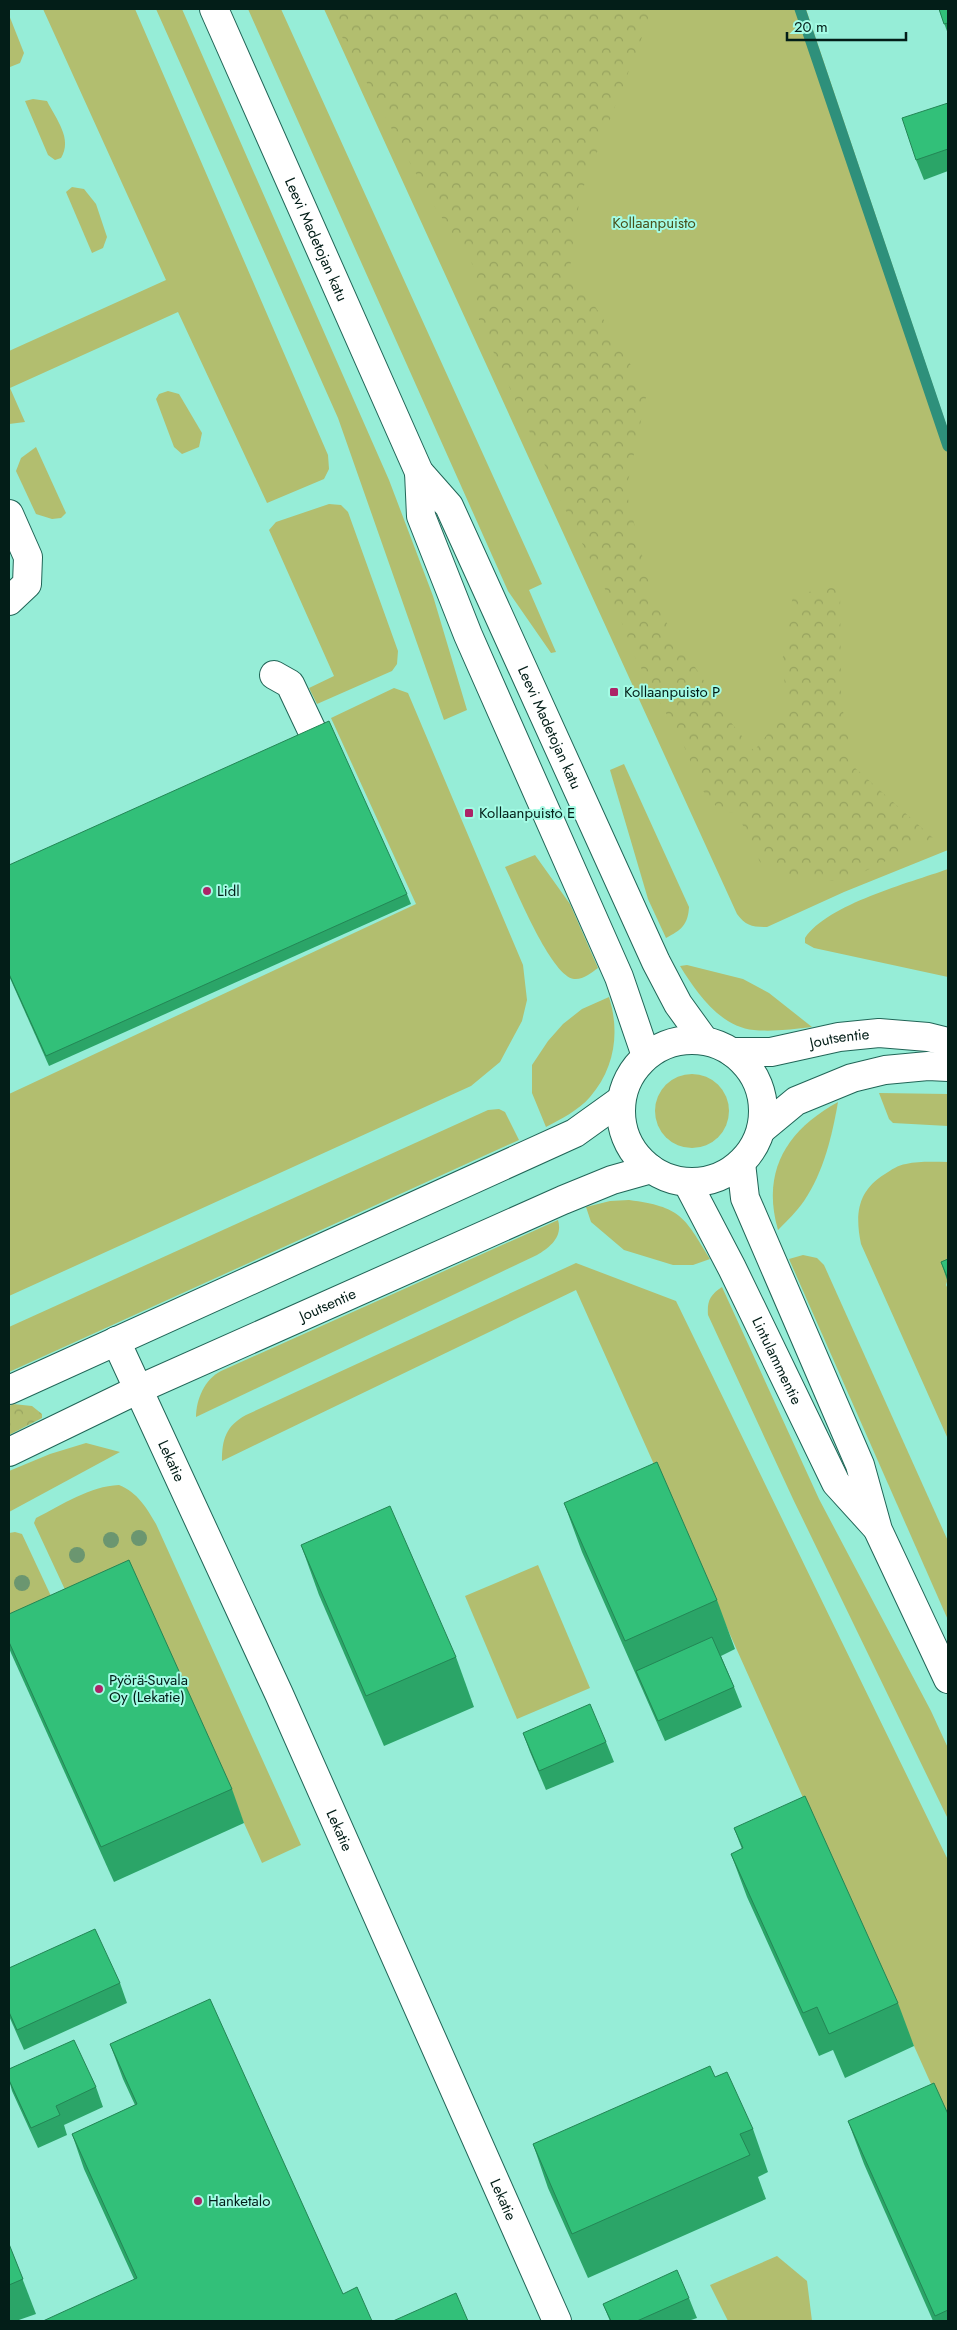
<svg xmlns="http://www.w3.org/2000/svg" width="957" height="2330" viewBox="0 0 957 2330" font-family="Jost,sans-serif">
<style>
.green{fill:#b2be6f}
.forest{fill:url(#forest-crowns)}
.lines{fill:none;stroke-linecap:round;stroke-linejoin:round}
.stream{stroke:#2e907b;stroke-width:11}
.minor-casing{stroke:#216557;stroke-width:30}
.major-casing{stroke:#216557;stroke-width:30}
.minor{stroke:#fff;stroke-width:28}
.major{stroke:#fff;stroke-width:28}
.tree{fill:#6b9670}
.wall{fill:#2ba568}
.building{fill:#32c079;stroke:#238655}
.poi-dot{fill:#ac2467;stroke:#a3fbe4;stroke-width:2}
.labels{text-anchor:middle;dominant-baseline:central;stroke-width:4;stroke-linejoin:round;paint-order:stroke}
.park-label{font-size:15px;fill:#484f1b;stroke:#a3fbe4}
.street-label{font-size:15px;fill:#031e18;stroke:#a3fbe4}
.poi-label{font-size:15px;fill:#031e18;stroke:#a3fbe4;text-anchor:start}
</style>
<defs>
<pattern id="forest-crowns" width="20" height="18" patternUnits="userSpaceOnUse" patternTransform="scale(1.25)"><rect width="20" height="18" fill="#b2be6f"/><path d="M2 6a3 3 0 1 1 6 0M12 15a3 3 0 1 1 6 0" fill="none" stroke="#97a35f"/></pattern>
</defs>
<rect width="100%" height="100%" fill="#96edd7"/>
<g class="green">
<path d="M43,9H135L328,455L329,469L324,479L267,503L178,312L10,388L25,422L9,424V351L166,280Z"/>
<path d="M156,9H182L389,480L433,596L467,710L444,720L338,418Z"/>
<path d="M248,9H281L542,584L529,590L556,652L551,653L508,591Z"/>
<path d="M324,9H806L948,430V850L844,892L767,927C752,927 746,926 737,914Z"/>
<path d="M9,15L24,53L20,63L10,67Z"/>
<path d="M33,99L47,101C56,119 73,139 61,158L55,160L48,155L25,101Z"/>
<path d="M72,187L84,189L96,204L107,237L103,248L92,253L66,192Z"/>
<path d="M168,391L179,394L202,433L199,447L182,454L174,447L156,399L159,394Z"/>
<path d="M36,447L66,513L61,518L52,519L36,514L16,471L21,458Z"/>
<path d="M329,504L341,505L348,512L398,651L397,664L392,671L317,704L309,688L334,676L269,530L276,522Z"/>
<path d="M394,688L408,693L523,965L527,1000L522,1021L500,1062L471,1086L9,1296V1094L416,904L331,718Z"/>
<path d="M624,764L689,907C688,925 681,930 666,938L648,899L610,770Z"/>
<path d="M535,855L570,904L598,968C591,973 583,980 574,979C551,976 516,889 505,867Z"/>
<path d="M948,869V977L814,948L805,943V938C828,904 909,883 948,869Z"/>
<path d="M687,965L743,979L769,993L812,1027C793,1029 773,1032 754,1030C720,1027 696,992 680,966Z"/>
<path d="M609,997C620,1032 615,1068 590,1097C579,1110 561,1119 546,1127L532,1093V1065L548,1041L563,1024L582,1009Z"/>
<circle cx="692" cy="1111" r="37"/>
<path d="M879,1093L948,1094V1126L893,1123L889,1119Z"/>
<path d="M838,1102C832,1136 824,1171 804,1201C797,1211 787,1221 778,1230C761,1171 787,1130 838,1102Z"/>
<path d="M499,1109L505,1112L519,1140L9,1372V1327L488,1110Z"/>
<path d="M948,1162V1278L946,1285L948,1289V1439L861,1244C855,1215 857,1191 885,1174C891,1170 898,1165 906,1164C919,1161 934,1162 948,1162Z"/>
<path d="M629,1200C681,1207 684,1216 710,1259L693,1265H673L624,1250L591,1222L586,1207L610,1201Z"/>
<path d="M558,1220C563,1237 550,1247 537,1255L196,1417C196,1399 205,1379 221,1371Z"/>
<path d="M803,1255L817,1258L824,1265L948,1541V1620L789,1259Z"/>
<path d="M576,1263L676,1301L948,1860V2122L576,1290L222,1461C222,1439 226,1426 246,1415Z"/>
<path d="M722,1287L819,1499L931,1711L948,1748V1819L793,1499L708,1315C707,1301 710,1295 722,1287Z"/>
<path d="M86,1443L120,1452L9,1512V1471L50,1454Z"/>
<path d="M119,1485C138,1493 146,1507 156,1524L301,1845L262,1863L141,1595L80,1622L34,1523L36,1518C62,1505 90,1486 119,1485Z"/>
<path d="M15,1532L22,1534L58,1611L9,1633V1533Z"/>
<path d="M538,1565L590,1688L517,1719L465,1596Z"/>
<path d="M777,2256L807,2281L812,2321H728L710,2285Z"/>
</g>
<g class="forest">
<path d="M327,9H653L580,196L570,268L624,351L646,397L626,491L654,603L729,720L754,751L788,708L782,662L793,595L840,586L841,701L854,767L933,838L843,882L792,875L761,864L737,813H722L703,791L684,746L635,657L623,625L561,501L479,320L473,265L429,198Z"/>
<path d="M13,1404L32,1406L42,1414V1418L9,1435V1406Z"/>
</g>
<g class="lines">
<path class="stream" d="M800,9L948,446"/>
<g class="minor-casing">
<g id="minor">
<path id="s1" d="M214,9L419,472L449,506L656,962L678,1004L704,1040"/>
<path d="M419,472L421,516L468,635L619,977L646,1056"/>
<path d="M9,514L28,557L27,584L9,601"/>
<path d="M274,675L290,684L316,739"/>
<path d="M741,1163L745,1198L860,1465L878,1530L948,1679"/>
<path id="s2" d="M687,1182L732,1268L836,1483L875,1526"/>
<path id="s3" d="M116,1341L279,1694L557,2321"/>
</g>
</g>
<g class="major-casing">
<g id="major">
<circle cx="692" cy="1111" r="71"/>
<path id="s4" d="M732,1052H771L839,1037L879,1033L928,1037L948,1042"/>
<path d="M761,1130L796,1101L852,1078L885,1070L928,1066L948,1067"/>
<path d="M9,1390L575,1133L621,1100"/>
<path id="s5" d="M9,1452L139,1389L563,1200L612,1180L651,1169"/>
</g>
</g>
<use href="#minor" class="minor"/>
<use href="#major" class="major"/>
</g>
<g class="tree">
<circle cx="139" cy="1538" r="8"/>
<circle cx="111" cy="1540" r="8"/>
<circle cx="77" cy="1555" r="8"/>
<circle cx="22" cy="1583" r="8"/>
</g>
<g class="wall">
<path d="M939,9H948V34Z"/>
<path d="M948,103V171L924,180L916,160Z"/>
<path d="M9,865L407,894L411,904L49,1066L9,976Z"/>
<path d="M948,1259V1283L941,1262Z"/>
<path d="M564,1503L717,1600L735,1649L721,1656L734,1687L742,1707L665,1741L582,1552Z"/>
<path d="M301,1545L456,1657L474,1707L384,1746L319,1595Z"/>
<path d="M9,1614L232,1789L244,1823L114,1882L11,1653L9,1648Z"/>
<path d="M523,1733L606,1742L614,1762L546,1790L530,1752Z"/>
<path d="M734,1828L898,2003L914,2046L845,2078L833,2050L819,2056L747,1897L731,1854L742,1849Z"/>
<path d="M9,1968L120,1983L127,2003L24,2050L9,2016Z"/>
<path d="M110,2044L343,2294L134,2279L84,2169L72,2134L135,2105L123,2079Z"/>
<path d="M715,2077L753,2129L768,2172L758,2177L766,2199L588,2278L548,2188L533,2144Z"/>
<path d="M9,2080L96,2087L103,2107L64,2125L67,2135L38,2148L12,2091Z"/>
<path d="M948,2114V2321H933L864,2164L848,2121Z"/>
<path d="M9,2244L36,2314L16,2321H9Z"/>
<path d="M689,2298L697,2318L688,2321H610L603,2304Z"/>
</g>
<g class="building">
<path d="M939,9H948V23L944,24Z"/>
<path d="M948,103V149L916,160L902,118Z"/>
<path d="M329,721L407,894L46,1056L9,974V865Z"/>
<path d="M948,1259V1279L941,1262Z"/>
<path d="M657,1462L717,1600L625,1641L564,1503Z"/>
<path d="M390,1506L456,1657L366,1696L301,1545Z"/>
<path d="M129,1560L232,1789L101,1847L9,1642V1614Z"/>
<path d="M712,1637L734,1687L658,1721L636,1671Z"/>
<path d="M590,1704L606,1742L539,1771L523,1733Z"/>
<path d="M805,1796L898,2003L829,2034L817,2007L803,2013L731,1854L743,1848L734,1828Z"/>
<path d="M95,1929L120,1983L17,2030L9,2012V1968Z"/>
<path d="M210,1999L343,2294L357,2287L372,2321H43L137,2278L72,2134L137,2104L110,2044Z"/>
<path d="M74,2040L96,2087L56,2106L60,2115L31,2128L9,2080V2069Z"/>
<path d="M710,2066L715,2077L727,2072L753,2129L740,2134L750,2155L572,2234L533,2144Z"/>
<path d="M934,2083L948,2114V2310L935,2316L848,2121Z"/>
<path d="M9,2244L23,2279L9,2285Z"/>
<path d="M677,2270L689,2298L637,2321H611L603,2304Z"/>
<path d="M456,2293L468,2321H393Z"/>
</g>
<g class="poi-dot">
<rect x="609" y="687" width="10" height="10" rx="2.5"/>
<rect x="464" y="808" width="10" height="10" rx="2.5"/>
<circle cx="207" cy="891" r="5"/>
<circle cx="99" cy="1689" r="5"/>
<circle cx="198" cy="2201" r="5"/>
</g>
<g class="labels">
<g class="park-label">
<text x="654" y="223">Kollaanpuisto</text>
</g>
<g class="street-label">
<text stroke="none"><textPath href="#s1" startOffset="252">Leevi Madetojan katu</textPath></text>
<text stroke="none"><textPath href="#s1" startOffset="795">Leevi Madetojan katu</textPath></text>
<text stroke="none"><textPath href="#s4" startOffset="109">Joutsentie</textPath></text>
<text stroke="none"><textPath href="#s5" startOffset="351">Joutsentie</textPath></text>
<text stroke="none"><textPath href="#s2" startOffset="200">Lintulammentie</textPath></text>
<text stroke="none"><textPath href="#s3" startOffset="132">Lekatie</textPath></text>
<text stroke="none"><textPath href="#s3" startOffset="538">Lekatie</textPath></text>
<text stroke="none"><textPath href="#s3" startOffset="942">Lekatie</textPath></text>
</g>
<g class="poi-label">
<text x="624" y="692">Kollaanpuisto P</text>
<text x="479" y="813">Kollaanpuisto E</text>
<text x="217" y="891">Lidl</text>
<text x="109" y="1680">Pyörä-Suvala<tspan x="109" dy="17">Oy (Lekatie)</tspan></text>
<text x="208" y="2201">Hanketalo</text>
</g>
</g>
<rect width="957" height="2330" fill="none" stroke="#031e18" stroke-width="20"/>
<path d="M787 32v8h119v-8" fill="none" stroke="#031e18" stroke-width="2.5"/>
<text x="794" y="32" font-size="15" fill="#031e18" stroke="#a3fbe4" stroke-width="4" paint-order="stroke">20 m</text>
</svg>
